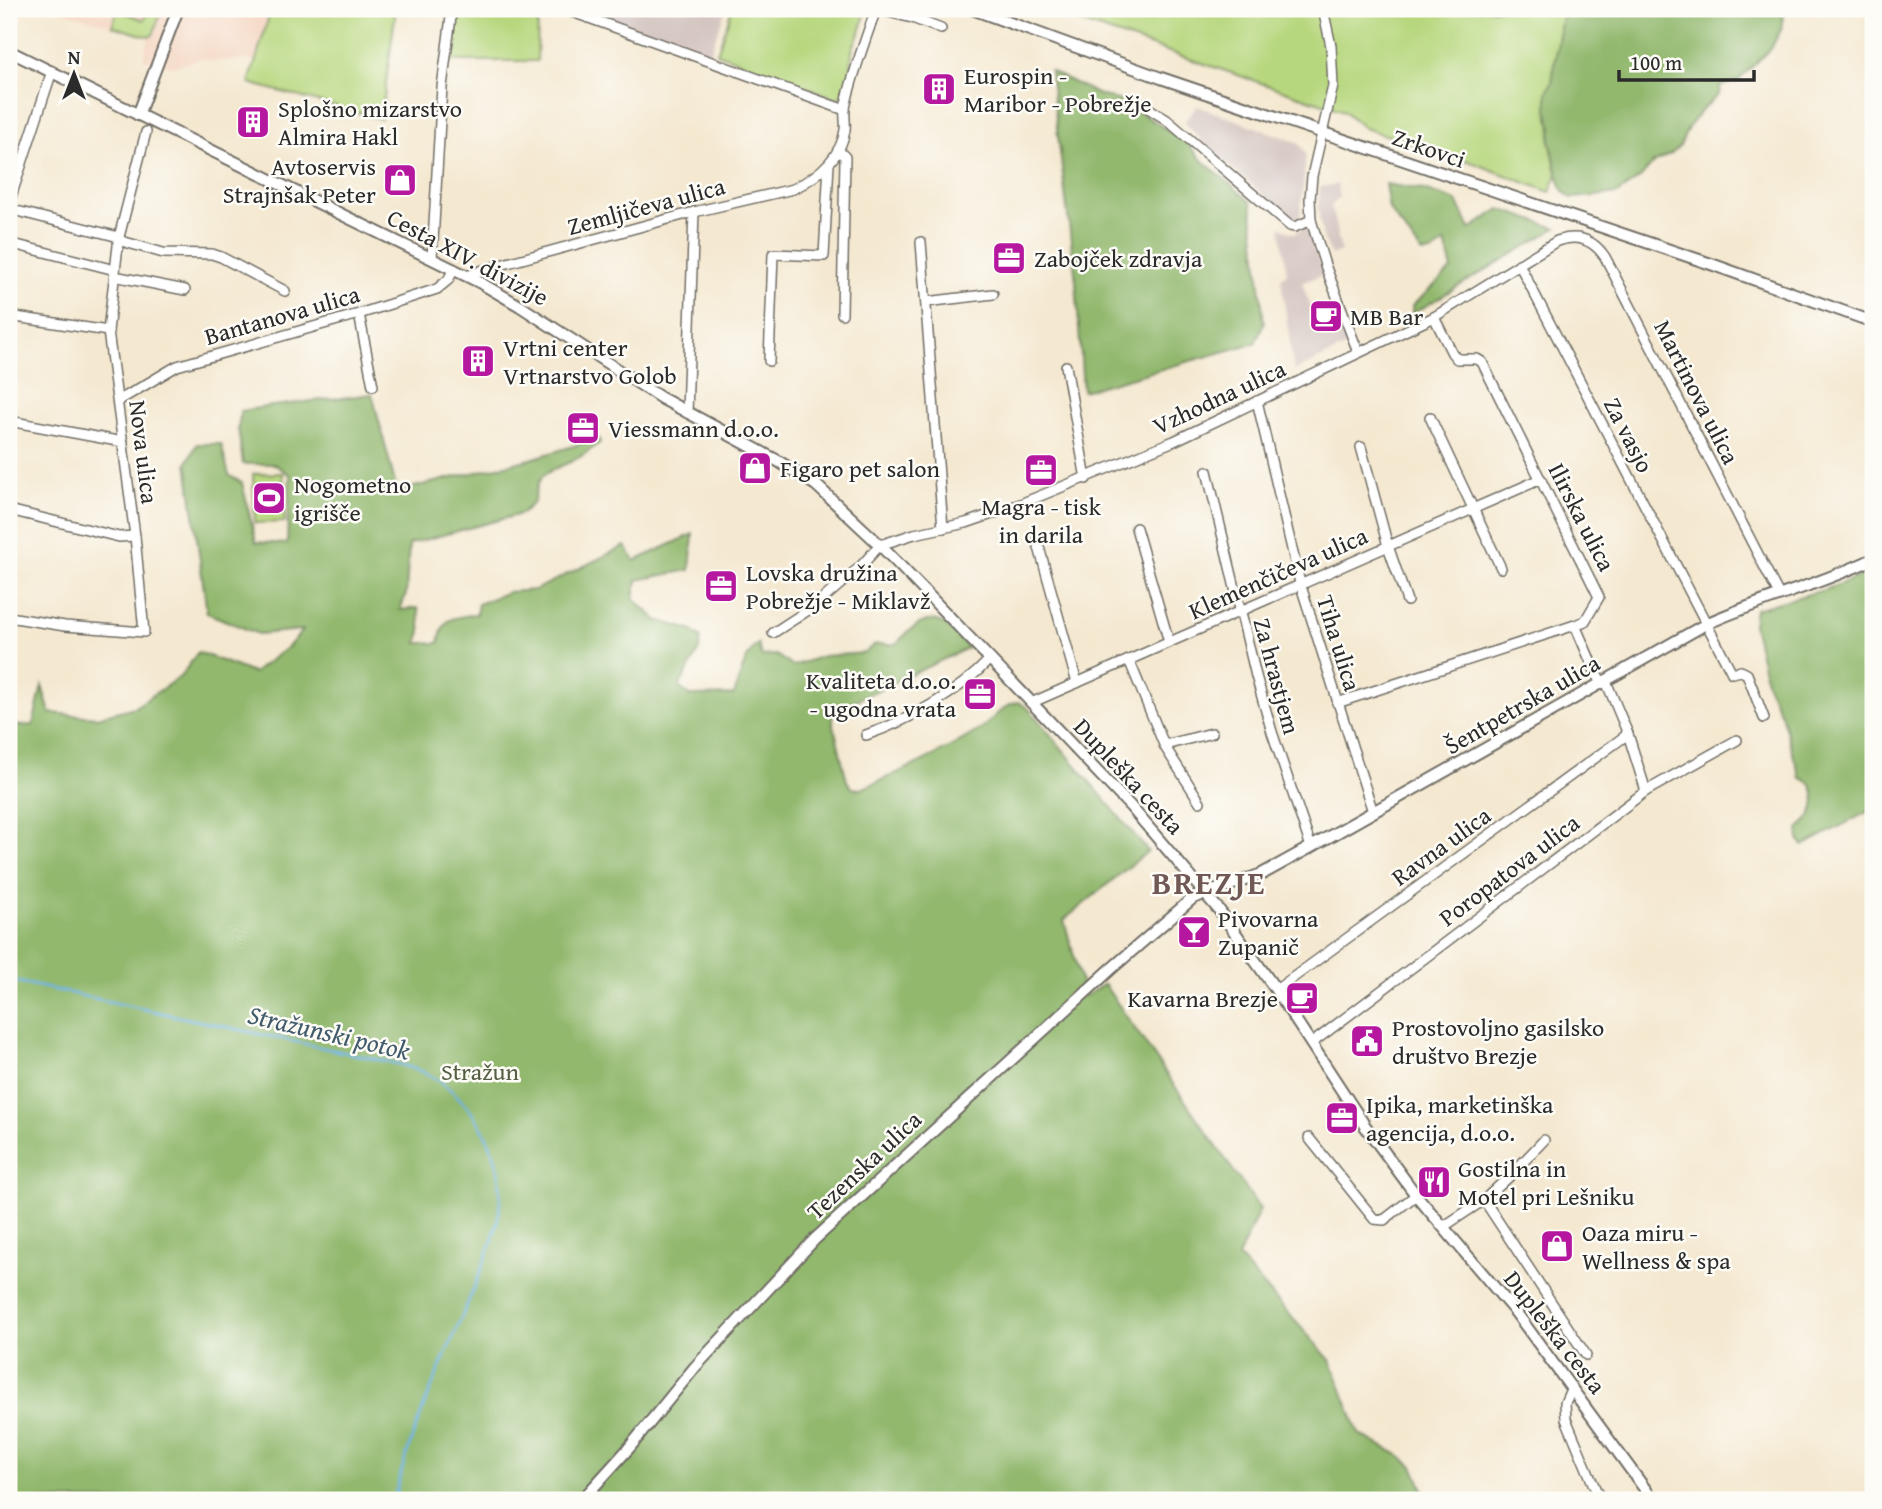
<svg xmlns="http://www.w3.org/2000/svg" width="1882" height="1509" viewBox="0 0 1882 1509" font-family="'Gentium Book Plus',serif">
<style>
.built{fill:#f4d4bf}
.industrial{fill:#d0c0bb}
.green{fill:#b7d77e;stroke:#718154;stroke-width:2}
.forest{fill:#91b86d;stroke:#5e724c;stroke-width:2}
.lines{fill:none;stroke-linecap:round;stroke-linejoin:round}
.stream{stroke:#6db3e4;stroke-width:2.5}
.minor-casing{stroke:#716d65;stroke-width:12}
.tertiary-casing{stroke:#716d65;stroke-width:14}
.minor{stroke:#fff;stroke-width:9}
.tertiary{stroke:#fff;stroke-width:10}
.labels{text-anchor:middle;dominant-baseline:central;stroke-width:5;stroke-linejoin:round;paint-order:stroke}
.poi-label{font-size:24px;fill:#2b2b2b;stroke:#fdfcf7;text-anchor:start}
.street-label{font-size:24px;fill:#2b2b2b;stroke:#fdfcf7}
.park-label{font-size:24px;fill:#555f44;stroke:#fdfcf7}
.water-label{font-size:26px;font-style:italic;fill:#425b6c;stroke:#fdfcf7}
.district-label{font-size:32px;font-weight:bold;letter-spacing:2px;fill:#705854;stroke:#fdfcf7}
</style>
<rect width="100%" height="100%" fill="#fdfcf7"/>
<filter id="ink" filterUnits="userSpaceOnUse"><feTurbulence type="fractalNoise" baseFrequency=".0143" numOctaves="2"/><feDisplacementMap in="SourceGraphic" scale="14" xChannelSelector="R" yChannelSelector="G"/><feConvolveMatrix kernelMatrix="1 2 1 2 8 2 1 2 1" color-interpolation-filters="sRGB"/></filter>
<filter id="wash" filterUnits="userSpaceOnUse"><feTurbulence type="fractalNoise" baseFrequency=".00686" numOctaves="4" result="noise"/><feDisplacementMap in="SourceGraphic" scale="28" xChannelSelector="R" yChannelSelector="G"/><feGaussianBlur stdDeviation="1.57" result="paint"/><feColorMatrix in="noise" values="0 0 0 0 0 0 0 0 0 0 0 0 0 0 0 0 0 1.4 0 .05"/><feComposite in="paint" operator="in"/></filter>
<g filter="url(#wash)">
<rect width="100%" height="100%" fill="#f4e8d0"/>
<path class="built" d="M56,9H271L255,60L211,61L202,58L173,67L143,59L149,37Z"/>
<g class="industrial">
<path d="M585,9H726L710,53Z"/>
<path d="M1197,106L1299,143L1306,155L1300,218H1293L1264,195L1214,153L1184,122Z"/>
<path d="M1337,184L1339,198L1331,206L1341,251L1331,255L1323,237L1318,208L1320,187Z"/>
<path d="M1280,226L1289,232L1295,233L1306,226L1324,274L1302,283L1319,328L1337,322L1347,346L1294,371L1281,279L1287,273Z"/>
</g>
<g class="green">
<path d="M148,9H162L153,35L149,37L112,26L118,10L144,20Z"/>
<path d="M271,9H396L381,119L249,83Z"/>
<path d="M457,9H525L538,14L537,61H451Z"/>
<path d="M732,9H865C863,27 861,30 854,45C847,60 858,79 841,97L835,98L717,53Z"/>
<path d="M1058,9H1563L1552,82L1547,92L1549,119L1552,127L1550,141L1557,174L1550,192L1471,162L1364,128L1344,111L1057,14Z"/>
<path d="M283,473L285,522L255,523L253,474Z"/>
</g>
<g class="forest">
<path d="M1563,9H1784L1781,30L1771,48L1738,81L1720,86L1719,94L1702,110L1688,128L1680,146L1671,154L1653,163L1641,177L1617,194L1572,198L1566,194L1561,186L1550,141L1552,127L1547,109V92L1552,82Z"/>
<path d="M1050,71L1097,94L1124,102L1186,142L1203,161L1251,202L1264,323L1255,343L1083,391L1076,281Z"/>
<path d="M1385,184L1424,190L1457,201L1470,229L1500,209L1556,228L1412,314V306L1452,269L1445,243L1432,252L1422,253L1389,209Z"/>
<path d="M372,394L397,491L531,459L599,438L600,443C591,449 582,457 572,461C546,474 538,470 534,502L521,514L409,544L406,594L400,610L418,608L421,632L417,643H439C444,615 451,619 476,614L478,604L508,592L535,590L625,546L635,561L693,534L690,570L637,580L634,599L657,620L691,630L701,638L699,650L679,687L690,696L734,695C740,678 744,655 758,644L761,656L776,655L793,666L823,656L865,653C881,635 886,651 898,642C901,640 903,636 906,634C935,607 948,625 968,648L837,709L833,716V722L847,781L852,788L861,789C902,771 941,754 979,730C993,721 1000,706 1018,702L1028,708L1148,851L1064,920L1085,996L1104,984L1260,1209L1238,1257L1331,1361L1359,1434L1397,1454L1413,1466L1423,1489L1417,1500H9V726L33,725L42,686L50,713L97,717L135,707L181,676L198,652L253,673L289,646L303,630L258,634L207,613L187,463L197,444H221L229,475L242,483L256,542L287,544L290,475L274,464H243L238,428L241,411C285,403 329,400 372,394Z"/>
<path d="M1873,571V809L1803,846L1799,839L1798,829C1814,816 1819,804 1811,784L1800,777L1781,714L1767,685L1753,624L1755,609L1827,589Z"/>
</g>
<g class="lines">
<path class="stream" d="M9,980L403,1065C413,1069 424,1071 433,1077C475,1103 504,1154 500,1203C498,1235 482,1266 471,1295C444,1360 409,1432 394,1500"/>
</g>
</g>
<g filter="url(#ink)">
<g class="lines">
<g class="minor-casing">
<g id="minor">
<path d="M564,9L845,110"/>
<path d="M876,9L912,18L941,29"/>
<path d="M1323,9L1331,46L1333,86L1312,176L1310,199L1311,220L1325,265L1358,352"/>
<path d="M1137,101L1167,120L1290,226L1295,227L1311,220"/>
<path d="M838,150L845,157L842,314"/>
<path d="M9,203L52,71"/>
<path d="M9,209L119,237"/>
<path d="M118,240L163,253L212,254L221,257L285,291"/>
<path d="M921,242L943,528"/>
<path d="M9,243L115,270"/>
<path d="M432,258L442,87L452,9"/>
<path d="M1519,264L1730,669L1732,673L1741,671L1747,674L1764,718"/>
<path d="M114,276L185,290"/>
<path d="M467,276L489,268L694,212L793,189C817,177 841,158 845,130C846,123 844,115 845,108C851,78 866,38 876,9"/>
<path d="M926,302L993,294"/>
<path d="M359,314L373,386"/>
<path d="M9,316L108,331"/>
<path d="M769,361L773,254L824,256L829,164"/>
<path d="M1066,366L1086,479"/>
<path d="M118,401L177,366L359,314L437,289L448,280L454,269"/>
<path d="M1257,401L1300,583L1373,812"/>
<path d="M687,413L694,212"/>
<path d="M1430,417L1501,568"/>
<path d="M9,421L123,442"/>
<path d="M1361,447L1388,546L1407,601"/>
<path d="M1207,471L1256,676L1272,732L1311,847"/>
<path d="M9,510L119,537L135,536"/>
<path d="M1136,528L1169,642"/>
<path d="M1037,540L1077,683"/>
<path d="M9,617L65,626L144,632L135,536L108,331L119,237L146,132"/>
<path d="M1575,625L1597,676L1608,686L1628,734L1646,791"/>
<path d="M773,633L816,605L860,567L880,545L914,534L966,523L1018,505L1174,441L1434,317L1557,241C1577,234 1593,239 1605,257L1779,595"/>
<path d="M1129,660L1165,747L1200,802"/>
<path d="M1031,703L1541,479"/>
<path d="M1337,703L1575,625L1585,621L1599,597L1482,362L1477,359H1457L1452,353L1434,317"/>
<path d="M866,735C910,720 958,693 990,659"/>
<path d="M1165,745L1212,733"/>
<path d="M1276,990L1628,734"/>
<path d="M1312,1043L1646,791L1737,740"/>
<path d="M1309,1138L1374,1219L1384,1220L1416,1195"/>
<path d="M1484,1200L1586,1355"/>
<path d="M1443,1227L1484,1200L1512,1174L1544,1140"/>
<path d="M1572,1387L1565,1403L1566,1419L1600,1500"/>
</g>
</g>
<g class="tertiary-casing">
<g id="tertiary">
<path d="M972,9L1161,78L1711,264L1873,322"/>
<path d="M9,51L479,282L520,306L661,398L778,461L816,485L880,545L990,659L1131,807L1219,910L1276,990L1365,1126L1416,1195L1517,1314L1653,1500"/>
<path d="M138,115L178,9"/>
<path d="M582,1500L629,1448L695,1367L815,1239L1111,969L1193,898L1262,874L1311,847L1706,624C1761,599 1819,585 1873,559"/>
</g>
</g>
<use href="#minor" class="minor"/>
<use href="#tertiary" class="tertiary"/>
</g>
</g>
<defs>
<g id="building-square" transform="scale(1.75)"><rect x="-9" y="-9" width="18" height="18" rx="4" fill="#b5179e" stroke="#fdfcf7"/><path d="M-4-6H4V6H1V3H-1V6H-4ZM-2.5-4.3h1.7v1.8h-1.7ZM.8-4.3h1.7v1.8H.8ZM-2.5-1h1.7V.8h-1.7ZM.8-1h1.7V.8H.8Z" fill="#fff"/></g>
<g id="shop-square" transform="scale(1.75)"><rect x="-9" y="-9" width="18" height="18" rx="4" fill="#b5179e" stroke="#fdfcf7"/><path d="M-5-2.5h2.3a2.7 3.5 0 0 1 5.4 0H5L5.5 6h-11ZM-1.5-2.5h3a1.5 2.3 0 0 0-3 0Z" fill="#fff"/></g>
<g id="office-square" transform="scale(1.75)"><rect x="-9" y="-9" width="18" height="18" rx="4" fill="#b5179e" stroke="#fdfcf7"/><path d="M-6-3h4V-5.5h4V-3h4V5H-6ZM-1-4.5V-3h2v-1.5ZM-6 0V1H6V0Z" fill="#fff"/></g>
<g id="cafe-square" transform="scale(1.75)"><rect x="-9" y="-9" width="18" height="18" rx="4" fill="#b5179e" stroke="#fdfcf7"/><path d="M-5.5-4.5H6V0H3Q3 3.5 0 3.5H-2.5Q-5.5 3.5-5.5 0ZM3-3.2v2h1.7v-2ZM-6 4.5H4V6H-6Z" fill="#fff"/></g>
<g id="stadium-square" transform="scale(1.75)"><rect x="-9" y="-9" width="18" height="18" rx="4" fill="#b5179e" stroke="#fdfcf7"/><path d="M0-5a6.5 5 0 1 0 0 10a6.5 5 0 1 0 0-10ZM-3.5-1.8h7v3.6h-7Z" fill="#fff"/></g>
<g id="bar-square" transform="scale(1.75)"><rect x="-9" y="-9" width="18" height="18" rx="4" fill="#b5179e" stroke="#fdfcf7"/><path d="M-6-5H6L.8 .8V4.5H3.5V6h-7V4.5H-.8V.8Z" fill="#fff"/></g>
<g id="civic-square" transform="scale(1.75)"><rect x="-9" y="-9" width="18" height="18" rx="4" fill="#b5179e" stroke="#fdfcf7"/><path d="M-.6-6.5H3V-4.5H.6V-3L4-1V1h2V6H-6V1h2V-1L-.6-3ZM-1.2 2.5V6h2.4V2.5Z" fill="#fff"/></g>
<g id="restaurant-square" transform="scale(1.75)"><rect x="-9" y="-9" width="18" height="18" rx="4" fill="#b5179e" stroke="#fdfcf7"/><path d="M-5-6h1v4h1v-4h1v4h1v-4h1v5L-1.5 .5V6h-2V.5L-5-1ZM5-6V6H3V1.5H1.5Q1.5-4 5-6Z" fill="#fff"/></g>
</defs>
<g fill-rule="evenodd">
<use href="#building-square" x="939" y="89"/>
<use href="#building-square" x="253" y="122"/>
<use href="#shop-square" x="400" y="180"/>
<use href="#office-square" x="1009" y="258"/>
<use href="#cafe-square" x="1326" y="316"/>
<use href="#building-square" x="478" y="361"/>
<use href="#office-square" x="583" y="428"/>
<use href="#shop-square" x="755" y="468"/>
<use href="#office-square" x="1041" y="470"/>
<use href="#stadium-square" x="269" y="498"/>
<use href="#office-square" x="721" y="586"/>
<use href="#office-square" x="980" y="694"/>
<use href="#bar-square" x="1194" y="932"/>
<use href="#cafe-square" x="1302" y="998"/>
<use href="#civic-square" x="1367" y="1041"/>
<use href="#office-square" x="1342" y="1118"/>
<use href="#restaurant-square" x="1434" y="1182"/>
<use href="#shop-square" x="1557" y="1246"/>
</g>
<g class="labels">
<g class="poi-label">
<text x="964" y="75">Eurospin -<tspan x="964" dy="28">Maribor - Pobrežje</tspan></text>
<text x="278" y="108">Splošno mizarstvo<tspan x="278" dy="28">Almira Hakl</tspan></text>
<text x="376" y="166" text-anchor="end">Avtoservis<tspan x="376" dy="28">Strajnšak Peter</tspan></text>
<text x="1034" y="258">Zabojček zdravja</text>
<text x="1350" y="316">MB Bar</text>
<text x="503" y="347">Vrtni center<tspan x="503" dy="28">Vrtnarstvo Golob</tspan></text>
<text x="608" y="428">Viessmann d.o.o.</text>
<text x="780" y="468">Figaro pet salon</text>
<text x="294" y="484">Nogometno<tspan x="294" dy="28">igrišče</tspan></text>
<text x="1041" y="506" text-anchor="middle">Magra - tisk<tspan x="1041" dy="28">in darila</tspan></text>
<text x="746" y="572">Lovska družina<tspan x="746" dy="28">Pobrežje - Miklavž</tspan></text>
<text x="956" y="680" text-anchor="end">Kvaliteta d.o.o.<tspan x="956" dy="28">- ugodna vrata</tspan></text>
<text x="1218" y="918">Pivovarna<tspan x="1218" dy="28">Zupanič</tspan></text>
<text x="1278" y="998" text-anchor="end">Kavarna Brezje</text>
<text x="1392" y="1027">Prostovoljno gasilsko<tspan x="1392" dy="28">društvo Brezje</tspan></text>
<text x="1366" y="1104">Ipika, marketinška<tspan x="1366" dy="28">agencija, d.o.o.</tspan></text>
<text x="1458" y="1168">Gostilna in<tspan x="1458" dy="28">Motel pri Lešniku</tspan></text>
<text x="1582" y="1232">Oaza miru -<tspan x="1582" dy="28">Wellness &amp; spa</tspan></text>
</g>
<g class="street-label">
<text transform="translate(1429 148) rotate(19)">Zrkovci</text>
<text transform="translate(646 206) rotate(-15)">Zemljičeva ulica</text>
<text transform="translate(468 257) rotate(28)">Cesta XIV. divizije</text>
<text transform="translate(282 315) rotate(-16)">Bantanova ulica</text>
<text transform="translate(1697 392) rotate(63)">Martinova ulica</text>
<text transform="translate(1219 397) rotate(-25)">Vzhodna ulica</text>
<text transform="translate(1629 435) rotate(63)">Za vasjo</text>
<text transform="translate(144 452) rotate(83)">Nova ulica</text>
<text transform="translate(1582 517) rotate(63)">Ilirska ulica</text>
<text transform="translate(1278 573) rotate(-24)">Klemenčičeva ulica</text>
<text transform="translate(1339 643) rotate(73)">Tiha ulica</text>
<text transform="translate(1277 676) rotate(75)">Za hrastjem</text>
<text transform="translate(1522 704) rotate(-30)">Šentpetrska ulica</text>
<text transform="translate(1129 776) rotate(47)">Dupleška cesta</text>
<text transform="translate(1441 846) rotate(-36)">Ravna ulica</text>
<text transform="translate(1509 870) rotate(-37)">Poropatova ulica</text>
<text transform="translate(864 1165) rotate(-43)">Tezenska ulica</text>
<text transform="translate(1555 1332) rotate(52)">Dupleška cesta</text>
</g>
<g class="park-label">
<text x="480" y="1071">Stražun</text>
</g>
<g class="water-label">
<text transform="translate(329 1032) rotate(13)">Stražunski potok</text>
</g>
<g class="district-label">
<text x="1209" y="882">BREZJE</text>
</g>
</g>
<rect width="1882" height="1509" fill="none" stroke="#fdfcf7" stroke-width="35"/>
<g transform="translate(74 74)" stroke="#fdfcf7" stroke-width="5" paint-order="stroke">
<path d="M0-5L12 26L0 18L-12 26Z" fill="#2b2b2b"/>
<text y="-10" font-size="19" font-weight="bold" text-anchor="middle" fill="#2b2b2b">N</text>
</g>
<path d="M1619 70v10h135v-10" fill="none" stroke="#2b2b2b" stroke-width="3.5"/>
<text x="1630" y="70" font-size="21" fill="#2b2b2b" stroke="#fdfcf7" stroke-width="5" paint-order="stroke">100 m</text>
</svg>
